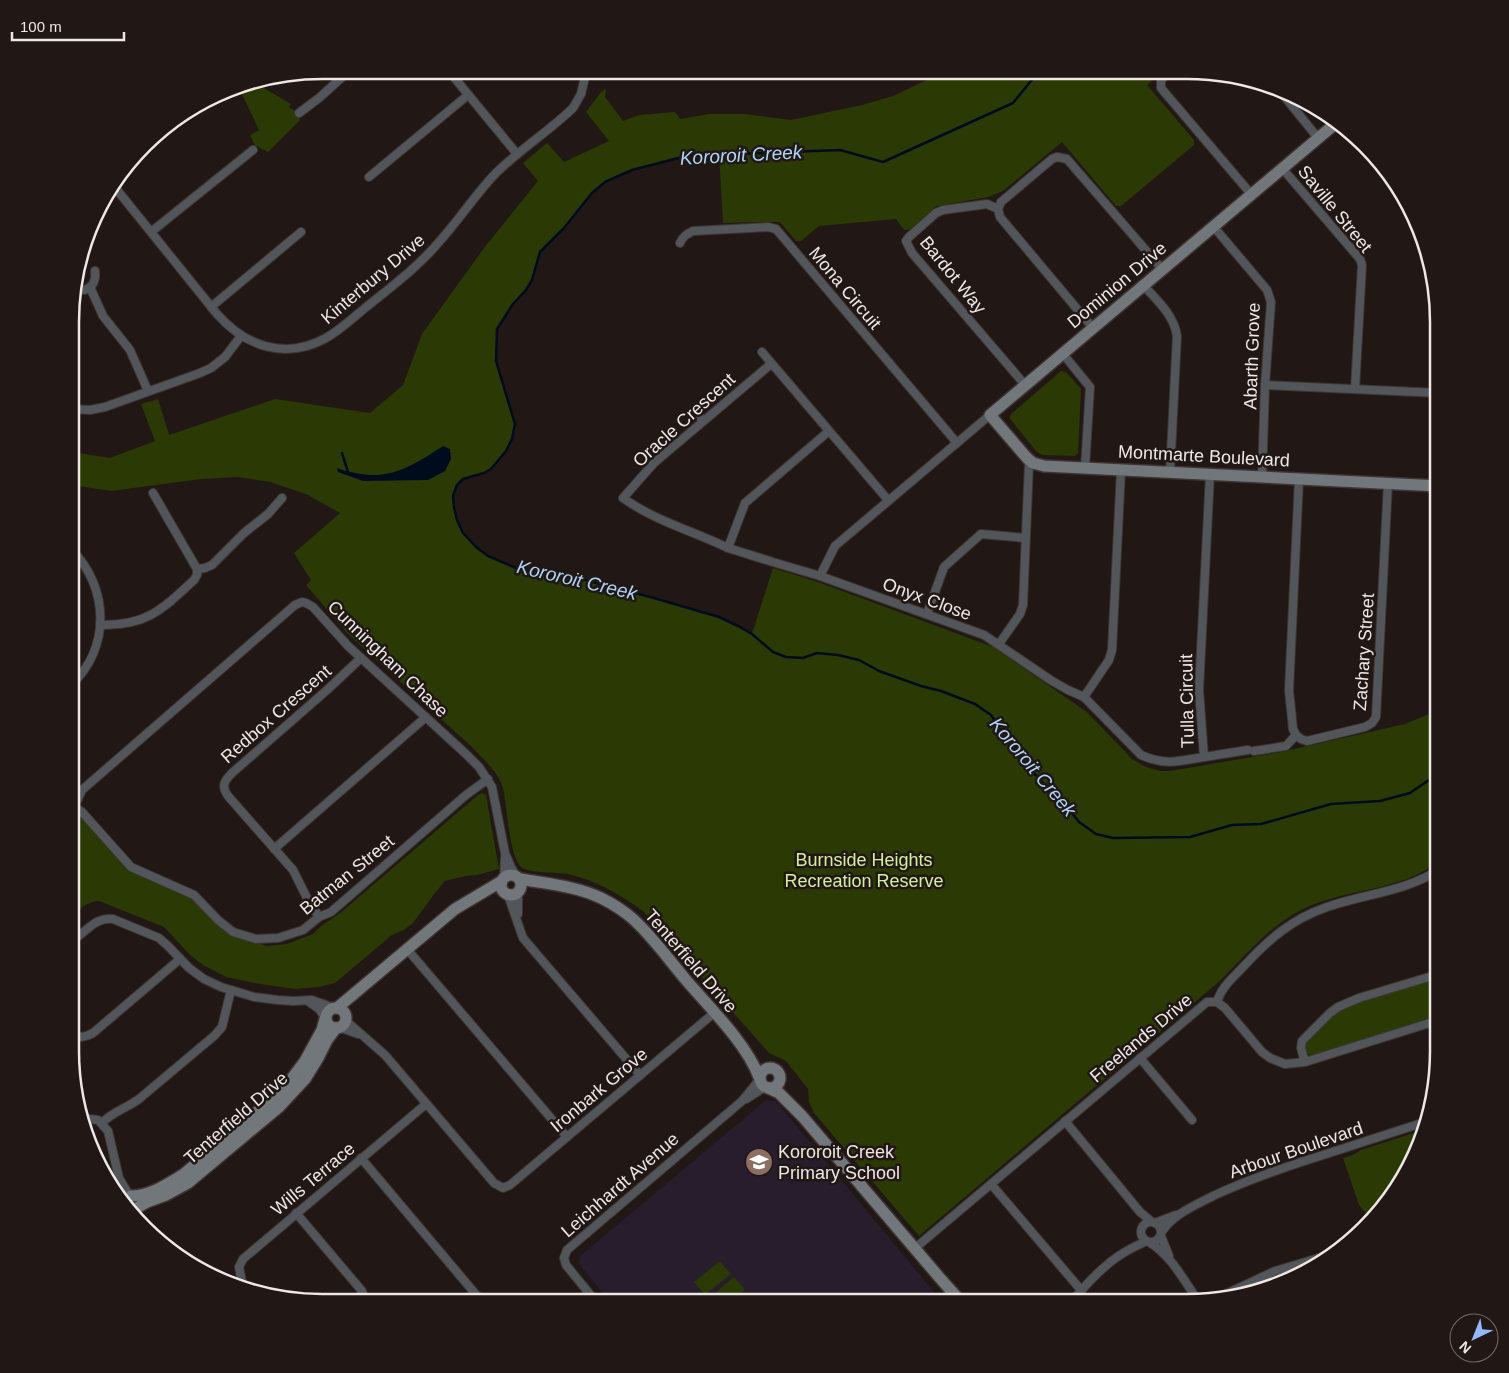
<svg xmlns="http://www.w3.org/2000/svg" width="1509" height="1373" viewBox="0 0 1509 1373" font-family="Helvetica,sans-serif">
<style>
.education{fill:#271d2c}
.green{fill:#2b3905}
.water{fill:#000b1d}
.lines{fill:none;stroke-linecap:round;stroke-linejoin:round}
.stream{stroke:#000b1d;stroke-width:2.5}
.street-casing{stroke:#3e3532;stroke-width:10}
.secondary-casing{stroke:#3e3532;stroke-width:14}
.street{stroke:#525559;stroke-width:8}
.secondary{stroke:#72777c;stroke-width:11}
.labels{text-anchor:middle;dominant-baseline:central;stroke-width:5;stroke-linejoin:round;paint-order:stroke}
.street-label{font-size:18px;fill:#ede7e5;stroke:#211815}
.park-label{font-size:18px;fill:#d2ef9e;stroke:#211815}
.poi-label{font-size:18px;fill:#ede7e5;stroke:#211815;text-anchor:start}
.water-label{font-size:19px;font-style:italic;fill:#add5f9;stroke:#211815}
.rim{fill:none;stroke:#ede7e5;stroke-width:2.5}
</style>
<rect width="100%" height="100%" fill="#211815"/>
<path class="education" d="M766,1100L776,1101L943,1303H611L579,1264L580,1256Z"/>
<g class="green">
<path d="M948,70L1163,71L1147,85L1194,140V145L1121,206H1116L1062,142L1003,191L988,197L937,206L909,230H904L896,219L819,226L801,241H796L780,222H761L723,223L719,154L686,156L632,170L605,182L592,193L564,228L540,252L532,280L526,290L513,304L497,329L496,361L515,424L512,439L506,451L491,469L484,473L463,479L458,485L453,496L457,521L463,533L476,547L488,556L530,574L577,578L654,598L719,617L738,626L752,634L773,568L818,582L993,647L1087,712L1132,759L1146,767L1160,771H1170L1281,752L1405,724L1439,710V862C1425,871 1410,879 1394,883C1365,892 1333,895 1305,908C1270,925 1248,953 1221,980L919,1236L814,1113L809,1102L808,1089L789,1065L786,1061L769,1053L643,911C620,895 596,880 568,874C557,872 527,874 520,866C509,853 507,806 503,788C498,772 484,760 473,748L348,634L306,585L311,580L294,553L340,513L306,494L270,482L238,477L201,479L111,491L72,485V452L110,458L155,441L141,404L158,399L169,435L275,399L370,413L403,385L422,334L484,248L538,181L523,163L547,143L564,162L609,141L586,112L601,92L606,89L605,97L623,121L639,115L675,112L680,119L709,114H745L791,120L862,105L893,96Z"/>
<path d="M256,81L257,84L291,104L289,107L298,113L300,120L268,152L255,145L250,135L259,130L243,96L235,87L241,83Z"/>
<path d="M1061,371L1066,372L1081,389L1078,453L1075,456L1043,455L1037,452L1010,419V415Z"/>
<path d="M482,793L486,795L499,869L477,875L465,876L445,881L435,893L413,923L404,930L392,935L335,983L319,987L295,989L254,983L226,977L203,965L190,955L164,927L99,901C88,901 79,909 71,917V811L80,816L127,868L191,897L239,937L267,946L287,944L313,934L321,926L339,914L478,795Z"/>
<path d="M1439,977V1015L1311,1056L1305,1052L1304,1042L1333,1014L1348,1005Z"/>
<path d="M1423,1130L1420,1148L1396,1191L1371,1220L1359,1205L1343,1158L1353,1155L1361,1150Z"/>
<path d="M720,1261L731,1274L705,1295L694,1282Z"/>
<path d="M1303,1270H1306L1284,1284L1248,1292L1283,1276Z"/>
<path d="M734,1277L745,1290L730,1303H711L708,1299Z"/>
</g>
<path class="water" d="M443,446L450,449L451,459L445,471L428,480L363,481L338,472L337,468C383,484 405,471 443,446Z"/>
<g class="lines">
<g class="stream">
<path d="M1040,70L1013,103L883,162L840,150L686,156L632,170L605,182L592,193L564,228L540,252L532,280L526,290L513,304L497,329L496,361L515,424L512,439L506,451L491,469L484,473L463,479L457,485L453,496L454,507L457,520L463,533L476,547L488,556L530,574L577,578L654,598L719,617L738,626L752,634L773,652L786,657L803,658L817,653L838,655L859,660L879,671L921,686L941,691L975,704L991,715L1000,729L1013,741L1019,756L1027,766L1045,785L1060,798L1079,822L1096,834L1113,838L1190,837L1232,825L1261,824L1331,804L1380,801L1410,793L1439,773"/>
<path d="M342,453L348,472"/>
</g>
<g class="street-casing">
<g id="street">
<path d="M448,70L517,154"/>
<path d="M576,70L594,74L610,70"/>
<path d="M1170,71L1161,80V88L1251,194"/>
<path d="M1280,91L1318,138"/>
<path d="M299,113L319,98L350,70"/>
<path d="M1282,168L1360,259L1362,265L1355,389"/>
<path d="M369,177L468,95"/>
<path d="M113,185L217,314C246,347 286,360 326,338C340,330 353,318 365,308C391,287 418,267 439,242C459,220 475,195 495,174C519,150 548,132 573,108L581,94L586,73"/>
<path d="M998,209L987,204L943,210L936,213L909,237L906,241L912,253L1026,386"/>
<path d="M1213,226L1267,290L1271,302L1265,385L1262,477"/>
<path d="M151,232L253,150"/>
<path d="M680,243C683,236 687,234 693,231L768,227L776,229L957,443"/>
<path d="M1143,285C1157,300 1174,315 1177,336L1170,472"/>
<path d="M75,287L84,290C93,288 96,280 95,271"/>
<path d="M90,287L103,316L130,350L148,391"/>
<path d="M211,307L301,232"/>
<path d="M1093,328L1000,217L998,209L1001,202L1052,159L1057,157L1067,159L1162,269"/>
<path d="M762,352L888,500"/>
<path d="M1063,354L1090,387L1085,468"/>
<path d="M771,364L654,463L623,498C655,521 693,531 728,548L745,503L829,431"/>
<path d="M1265,385L1439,393"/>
<path d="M72,409L90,410L105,407L200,373L211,368L225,357L241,336"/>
<path d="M694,410L703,421"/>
<path d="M1121,470L1112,650L1109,660L1084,697L1141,755C1166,766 1179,761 1204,757L1199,690L1210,474"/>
<path d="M1299,479L1289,690L1293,729L1296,735L1301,739L1307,741L1365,727L1372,723L1376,717L1388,483"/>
<path d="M153,493L197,569"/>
<path d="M728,548L773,562"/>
<path d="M776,563L820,576L984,635L1052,681L1068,690L1084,697"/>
<path d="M197,569L205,568L212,565L244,533L268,514L282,498"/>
<path d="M820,576L835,546L990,415"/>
<path d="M927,614L944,567L981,534L1026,538"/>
<path d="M100,625C146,626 162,610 194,580L197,575V569"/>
<path d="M999,644L1020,614L1023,605L1029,464L1027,458"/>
<path d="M71,685C111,648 109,588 72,550"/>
<path d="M1254,751L1286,746L1296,735"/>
<path d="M1204,757L1248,750"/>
<path d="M71,806L76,808L82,812L131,867L194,895L218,920L233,932L256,939L278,938L303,930L319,917L331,912L466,795L488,779"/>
<path d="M74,807L82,790L295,605L302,602L306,603L313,607L348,646L466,754L479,767L492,787L505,853L511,867L517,877"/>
<path d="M274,849L426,717"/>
<path d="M504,878L505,857"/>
<path d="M518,893V914"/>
<path d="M508,895L523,938L640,1075"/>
<path d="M319,917L307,898L293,870L228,796C221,786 224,781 232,773L327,690L361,658"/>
<path d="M71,941C85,934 95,916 113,919L159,938L169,947L189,968L204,979L221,987L254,997L278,1000L293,1001L312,1000L334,1008"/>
<path d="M407,949L567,1137"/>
<path d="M309,1002L319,1009L325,1017"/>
<path d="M1217,1002C1221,987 1234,977 1244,966C1269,939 1292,919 1327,907C1367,893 1401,893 1439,870"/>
<path d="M345,1020L385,1055L494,1183L503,1188L510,1185L714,1013"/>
<path d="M339,1027L358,1034"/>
<path d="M71,1036C79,1037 85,1038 93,1033L180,959"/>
<path d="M1140,1058L1192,1120"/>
<path d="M1305,1062L1301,1048L1302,1041L1330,1013L1338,1007L1359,998L1439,974"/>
<path d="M746,1099L765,1087"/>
<path d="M82,1118L98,1120L108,1131L119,1178L129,1195"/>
<path d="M1065,1121L1140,1212L1152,1222"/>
<path d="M102,1123C112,1112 127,1108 139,1099L214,1036L222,1027L231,990"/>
<path d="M361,1158L483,1303"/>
<path d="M991,1184L1081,1290"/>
<path d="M117,1193L119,1180"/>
<path d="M296,1213L362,1291L364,1298L362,1303"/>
<circle cx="1151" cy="1232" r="10"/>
<path d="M1155,1223L1176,1215"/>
<path d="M1161,1233C1173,1214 1194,1206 1213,1196C1249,1179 1285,1167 1323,1155C1357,1144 1391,1133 1425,1122"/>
<path d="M1161,1236L1169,1256"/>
<path d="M1149,1242C1172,1256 1184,1281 1199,1302"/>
<path d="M914,1249L1207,1002H1217L1225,1008L1262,1052L1270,1058L1285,1064L1305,1062L1439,1020"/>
<path d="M243,1287L239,1267L243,1259L426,1104"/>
<path d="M1211,1301L1275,1271L1329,1255"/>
<path d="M597,1303L566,1265L564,1258L567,1250L742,1101L760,1079"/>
<path d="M1070,1303C1086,1285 1104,1264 1125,1252C1131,1248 1139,1245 1146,1241"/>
</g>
</g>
<g class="secondary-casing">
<g id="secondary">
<path d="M1335,124L990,415L1027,458L1033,463L1044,466L1439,486"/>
<circle cx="511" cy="885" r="10"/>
<path d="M520,879C548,884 576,886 601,898C613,904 624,911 633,919C653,937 669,960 686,980C710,1008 746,1043 759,1077"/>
<circle cx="336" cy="1018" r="10"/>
<path d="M337,1008L455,909L502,881"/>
<circle cx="770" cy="1078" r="10"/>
<path d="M768,1088L779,1093L802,1116L939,1277L962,1303"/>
<path d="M131,1196C150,1196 168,1184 184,1174L284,1089L305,1061L322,1030L325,1019"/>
<path d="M135,1209L147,1202L166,1195L188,1183L279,1107L305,1079L318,1058L327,1040L336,1028"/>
</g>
</g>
<use href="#street" class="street"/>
<use href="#secondary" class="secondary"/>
</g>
<defs>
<g id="school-disc" transform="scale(1.4375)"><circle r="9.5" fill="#8d6e63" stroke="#211815"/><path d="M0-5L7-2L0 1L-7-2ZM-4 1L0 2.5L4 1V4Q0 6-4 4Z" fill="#fff"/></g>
</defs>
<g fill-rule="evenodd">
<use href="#school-disc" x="759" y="1162"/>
</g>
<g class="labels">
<g class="street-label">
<text transform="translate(1335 209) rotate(51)">Saville Street</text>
<text transform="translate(953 275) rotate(51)">Bardot Way</text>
<text transform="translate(373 279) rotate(-40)">Kinterbury Drive</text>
<text transform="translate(1117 285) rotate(-40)">Dominion Drive</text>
<text transform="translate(845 288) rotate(50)">Mona Circuit</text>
<text transform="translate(1252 356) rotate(-88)">Abarth Grove</text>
<text transform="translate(684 420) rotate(-42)">Oracle Crescent</text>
<text transform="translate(1204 456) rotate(3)">Montmarte Boulevard</text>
<text transform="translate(927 599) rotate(20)">Onyx Close</text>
<text transform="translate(1364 652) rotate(-86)">Zachary Street</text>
<text transform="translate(388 659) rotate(44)">Cunningham Chase</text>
<text transform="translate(1187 701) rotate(-91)">Tulla Circuit</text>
<text transform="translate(276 714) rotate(-41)">Redbox Crescent</text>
<text transform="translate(347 875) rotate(-39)">Batman Street</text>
<text transform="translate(691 961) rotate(49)">Tenterfield Drive</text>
<text transform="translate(1141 1038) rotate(-40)">Freelands Drive</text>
<text transform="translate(599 1090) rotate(-40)">Ironbark Grove</text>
<text transform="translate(236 1118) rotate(-41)">Tenterfield Drive</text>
<text transform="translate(1296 1150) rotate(-19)">Arbour Boulevard</text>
<text transform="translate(313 1179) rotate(-40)">Wills Terrace</text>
<text transform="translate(620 1185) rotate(-41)">Leichhardt Avenue</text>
</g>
<g class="park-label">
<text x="864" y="860">Burnside Heights<tspan x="864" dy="21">Recreation Reserve</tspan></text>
</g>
<g class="poi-label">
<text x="778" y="1152">Kororoit Creek<tspan x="778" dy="21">Primary School</tspan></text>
</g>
<g class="water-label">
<text transform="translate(741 155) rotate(-3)">Kororoit Creek</text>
<text transform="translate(577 580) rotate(13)">Kororoit Creek</text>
<text transform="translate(1033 767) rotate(50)">Kororoit Creek</text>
</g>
</g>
<path d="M0 0H1509V1373H0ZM322 79H1187A243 243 0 0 1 1430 322V1051A243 243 0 0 1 1187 1294H322A243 243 0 0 1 79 1051V322A243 243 0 0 1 322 79Z" fill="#211815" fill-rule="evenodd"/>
<path class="rim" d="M322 79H1187A243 243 0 0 1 1430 322V1051A243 243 0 0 1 1187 1294H322A243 243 0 0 1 79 1051V322A243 243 0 0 1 322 79Z"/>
<g transform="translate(1474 1338) rotate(223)"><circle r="24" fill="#211815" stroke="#736b68"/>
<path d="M0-4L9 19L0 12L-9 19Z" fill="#94b7fd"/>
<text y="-8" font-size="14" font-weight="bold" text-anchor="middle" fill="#ede7e5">N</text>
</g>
<path d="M12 32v8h112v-8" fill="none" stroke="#ede7e5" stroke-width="2.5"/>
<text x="20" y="32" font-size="15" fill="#ede7e5" stroke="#211815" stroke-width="4" paint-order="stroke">100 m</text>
</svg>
